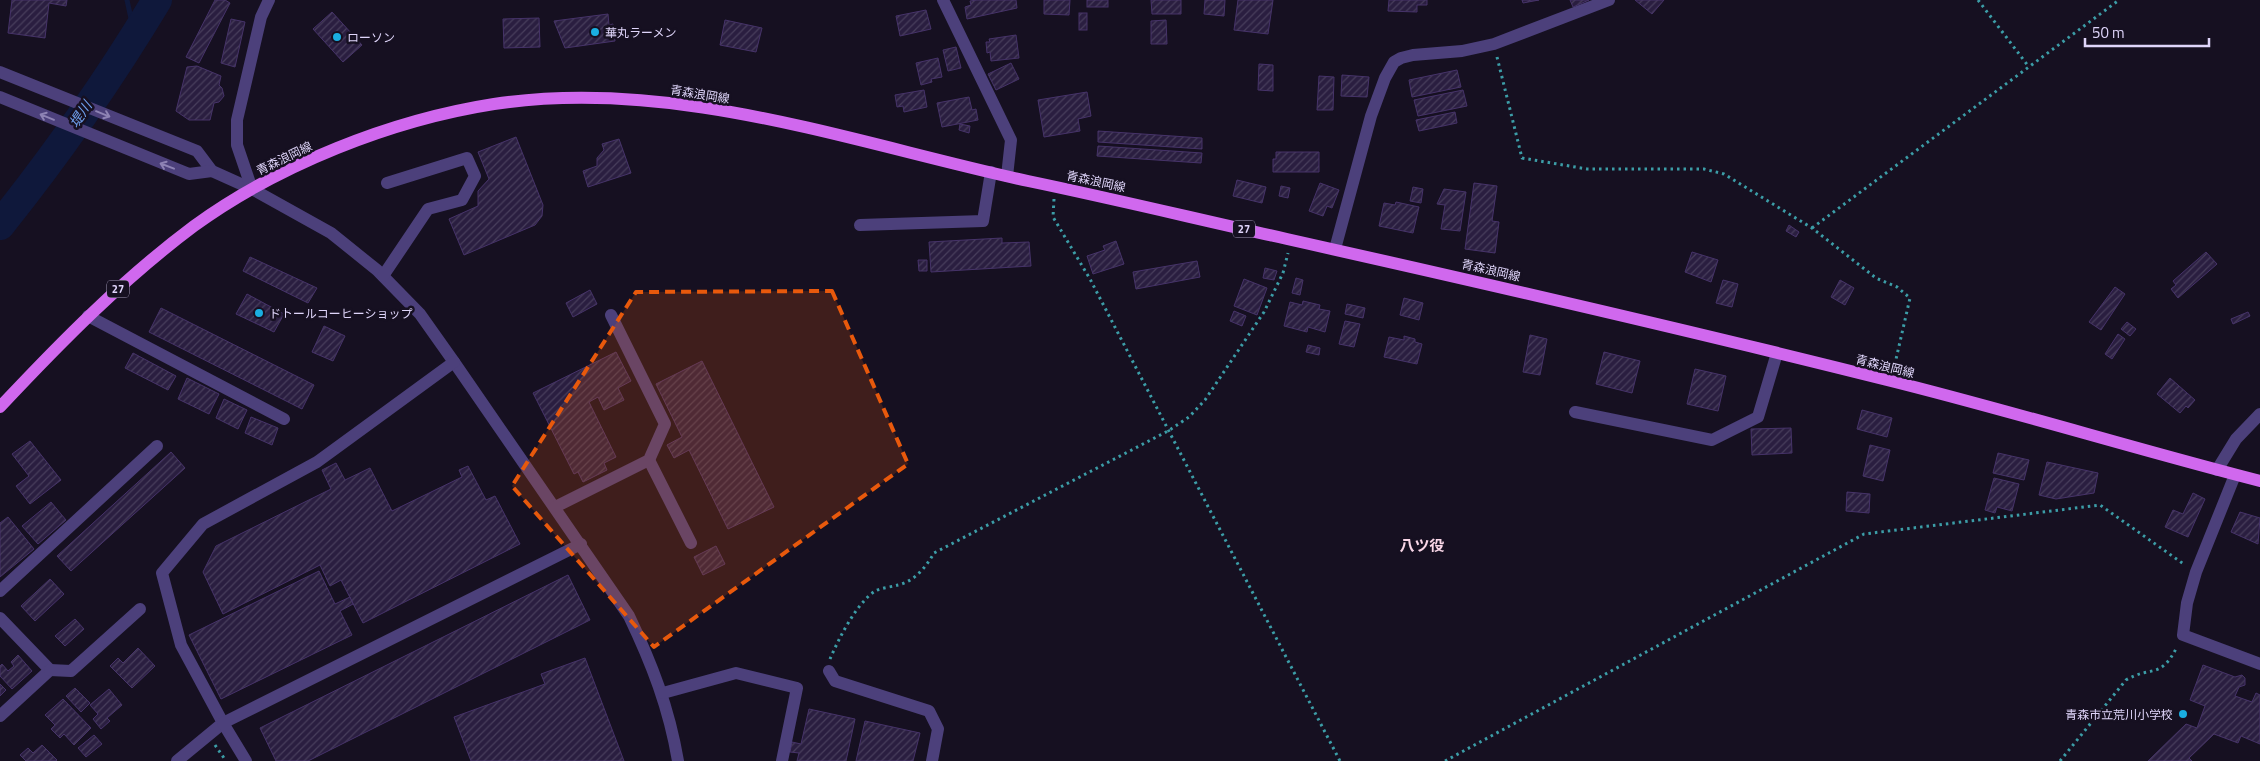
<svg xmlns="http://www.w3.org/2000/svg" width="2260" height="761" viewBox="0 0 2260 761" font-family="'Titillium Web','Noto Sans JP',sans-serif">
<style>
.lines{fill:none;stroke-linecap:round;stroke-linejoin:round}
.stream{stroke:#0f183b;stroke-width:5}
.river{stroke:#0f183b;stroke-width:30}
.building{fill:url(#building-hatch);stroke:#463369}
.path{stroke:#3c9da7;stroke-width:3;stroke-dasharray:2.5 4;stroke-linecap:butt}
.minor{stroke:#4c407b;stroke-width:12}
.major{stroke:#d068ee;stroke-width:12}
.oneway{stroke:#8e83b4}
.marked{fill:#e8590c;fill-opacity:0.2;stroke:#e8590c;stroke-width:4;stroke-dasharray:10 6;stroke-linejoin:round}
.poi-dot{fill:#1aaee1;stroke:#161021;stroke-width:2}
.labels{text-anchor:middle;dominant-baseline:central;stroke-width:5;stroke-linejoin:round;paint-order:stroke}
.shield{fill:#161021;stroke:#a39ab9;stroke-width:1}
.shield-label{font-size:11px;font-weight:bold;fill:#dfd5fa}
.poi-label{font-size:12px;fill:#dfd5fa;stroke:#161021;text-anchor:start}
.street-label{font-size:12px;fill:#dfd5fa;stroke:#161021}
.water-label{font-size:14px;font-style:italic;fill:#6fa0ee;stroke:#161021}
.quarter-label{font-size:15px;font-weight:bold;fill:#fad7e8;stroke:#161021}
</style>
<defs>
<pattern id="building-hatch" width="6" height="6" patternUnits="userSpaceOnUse" patternTransform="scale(1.25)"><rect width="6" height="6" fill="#2a1e40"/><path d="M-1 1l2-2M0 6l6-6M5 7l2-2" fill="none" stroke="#483e5c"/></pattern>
</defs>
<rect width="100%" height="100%" fill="#161021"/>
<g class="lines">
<path class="stream" d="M127,0L135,37"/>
<path class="river" d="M0,225C57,154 110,78 157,0"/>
</g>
<g class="building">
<path d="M12,0H67L66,6L49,3L45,38L8,33Z"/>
<path d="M215,0H225L230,3L199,63L186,57Z"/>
<path d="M977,0H1016L1017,8L967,19L965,7L971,5L970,1Z"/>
<path d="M1044,0H1070L1069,15L1044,14Z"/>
<rect x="1087" y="0" width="21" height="7"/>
<path d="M1151,0H1181V14H1152Z"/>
<path d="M1205,0H1225L1224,16L1204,14Z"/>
<path d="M1238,0H1273L1268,34L1234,30Z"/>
<path d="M1389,0H1427V5H1417V12L1388,11Z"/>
<path d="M1522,0H1539L1523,3Z"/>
<path d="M1570,0H1589L1573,7Z"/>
<path d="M1635,0H1664L1652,14Z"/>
<path d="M926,10L931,29L900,36L896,16Z"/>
<path d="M332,12L362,45L343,62L313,29Z"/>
<rect x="1079" y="13" width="8" height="17"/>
<path d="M608,14L609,25L613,24L615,41L565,48L554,21Z"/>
<path d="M539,18L540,47L504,48L503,19Z"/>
<path d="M231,19L245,22L235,67L221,63Z"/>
<path d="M725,20L762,28L756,52L720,45Z"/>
<path d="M1166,20L1167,44H1151V21Z"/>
<path d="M1016,35L1019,58L991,61L990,52L987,53L986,42H990L989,39Z"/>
<path d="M956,47L961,68L948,71L943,50Z"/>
<path d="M938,58L942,77L931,79L932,82L921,85L916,63Z"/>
<path d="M1011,63L1019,79L996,90L988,74Z"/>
<path d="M1259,64L1273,65V91L1258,90Z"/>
<path d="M197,66L221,76L219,85L222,88L224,96L219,102L214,103L210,120H189L176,111L187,67Z"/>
<path d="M1457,70L1461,87L1412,97L1409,80Z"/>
<path d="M1342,75L1369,77L1367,97L1341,96Z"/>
<path d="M1319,76L1334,77L1333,110H1317Z"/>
<path d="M924,90L927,107L904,112L903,106L897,107L895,95Z"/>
<path d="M1463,90L1467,106L1418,116L1414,100Z"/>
<path d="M1087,92L1091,116L1078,119L1080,131L1044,137L1038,100Z"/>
<path d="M969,97L972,110L976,109L978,120L942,127L937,103Z"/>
<path d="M1455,112L1457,123L1419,131L1416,120Z"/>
<path d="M960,124L970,126L969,133L959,130Z"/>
<path d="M1098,131L1202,138V149L1098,142Z"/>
<path d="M516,137L543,205L542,216L535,225L464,255L449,219L478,206V191L489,179L478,152Z"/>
<path d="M619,139L631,173L588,187L583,171L597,166V158L604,150L602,144Z"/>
<path d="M1098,146L1202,153L1201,163L1097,156Z"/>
<path d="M1276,152H1319V172H1273V159H1276Z"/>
<path d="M1237,180L1266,187L1262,203L1233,196Z"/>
<path d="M1320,183L1339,190L1332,208L1327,206L1323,216L1309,211Z"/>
<path d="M1474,183L1497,186L1492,221L1499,222L1495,253L1465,249Z"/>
<path d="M1281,186L1290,188L1288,198L1279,196Z"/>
<path d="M1413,187L1423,189L1421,203L1410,201Z"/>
<path d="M1444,189L1466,192L1460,231L1441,229L1445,205L1437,204Z"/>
<path d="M1396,202L1419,207L1413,233L1379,226L1384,203L1395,205Z"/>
<path d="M1789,225L1799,232L1796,237L1786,231Z"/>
<path d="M1002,238V243L1029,242L1031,266L931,272L929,242Z"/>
<path d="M1116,241L1124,264L1093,274L1087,256L1105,250L1103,246Z"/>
<path d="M1692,252L1718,260L1711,282L1685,272Z"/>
<path d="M2206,252L2217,264L2178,298L2171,289L2176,285L2173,281Z"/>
<path d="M250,257L317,288L308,303L243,271Z"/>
<path d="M918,260H927V271H919Z"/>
<path d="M1197,261L1200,277L1136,289L1133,272Z"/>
<path d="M1265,268L1277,271L1274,280L1263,278Z"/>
<path d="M1296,278L1303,280L1300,295L1292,293Z"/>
<path d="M1244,279L1267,288L1257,315L1234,306Z"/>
<path d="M1723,280L1738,284L1732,307L1716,303Z"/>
<path d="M1840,280L1854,288L1845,305L1831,297Z"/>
<path d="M2115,287L2125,294L2101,330L2089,322Z"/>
<path d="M590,290L597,304L573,317L566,303Z"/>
<path d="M247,294L284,314L274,332L236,314Z"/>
<path d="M1404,298L1423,303L1419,320L1400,315Z"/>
<path d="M1303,301L1320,305L1319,309L1330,311L1325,332L1308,327L1307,332L1284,326L1290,302L1302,305Z"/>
<path d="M1347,304L1365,308L1363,318L1345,314Z"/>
<path d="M161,308L314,385L302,409L149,332Z"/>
<path d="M1234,311L1246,316L1242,326L1230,321Z"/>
<path d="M2248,312L2250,316L2233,324L2231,319Z"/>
<path d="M1345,321L1360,324L1354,347L1339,344Z"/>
<path d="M2127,322L2136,329L2130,336L2121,329Z"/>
<path d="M324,326L345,336L333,361L312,352Z"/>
<path d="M2118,334L2125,339L2112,359L2105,354Z"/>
<path d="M1530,335L1547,339L1540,375L1523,372Z"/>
<path d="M1404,336L1415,339V342L1422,344L1417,364L1384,357L1389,337L1404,340Z"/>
<path d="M1308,345L1320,348L1319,355L1306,352Z"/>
<path d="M616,352L631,381L618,388L624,400L604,410L598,397L589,402L616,457L604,463L607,470L583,482L578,472L574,474L533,393Z"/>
<path d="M1604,352L1640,361L1632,393L1596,384Z"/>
<path d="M133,353L176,376L168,390L125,368Z"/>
<path d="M702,361L774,507L728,529L689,450L674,458L667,445L682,437L656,384Z"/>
<path d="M1695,369L1726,376L1718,411L1687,404Z"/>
<path d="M187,378L219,394L209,414L178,399Z"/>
<path d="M2170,378L2195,400L2188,408L2186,406L2180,413L2157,394Z"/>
<path d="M224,399L247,410L238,429L216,418Z"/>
<path d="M1862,410L1892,418L1887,437L1857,429Z"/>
<path d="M251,417L278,428L272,445L245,433Z"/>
<path d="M1791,428L1792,453L1752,455L1751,429Z"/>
<path d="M30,441L61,480L30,504L16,486L29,476L12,454Z"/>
<path d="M1870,445L1890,450L1883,481L1863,476Z"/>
<path d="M171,452L185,468L71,571L57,556Z"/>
<path d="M1998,453L2029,460L2024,480L1993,473Z"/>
<path d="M2047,462L2098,473L2094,493L2056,499L2039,495Z"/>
<path d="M336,463L345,480L370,468L392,511L462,477L459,470L468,466L486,500L495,496L520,544L363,623L341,580L330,586L320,565L223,614L203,572L216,546L331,489L322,470Z"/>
<path d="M1994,478L2019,484L2012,511L1997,507L1995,513L1985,510Z"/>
<path d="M1847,492L1870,494L1869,513L1846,511Z"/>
<path d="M2193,493L2205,499L2188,537L2165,527L2173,510L2183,514Z"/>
<path d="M51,502L66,520L38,544L22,526Z"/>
<path d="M2240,512L2260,518L2258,544L2231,532Z"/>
<path d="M8,517L34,549L0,577V523Z"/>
<path d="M716,546L725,564L703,575L694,557Z"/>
<path d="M319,571L335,604L350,597L353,604L340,611L352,635L221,699L189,635Z"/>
<path d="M568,575L590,620L308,761H276L260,728Z"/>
<path d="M50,579L64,594L35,621L21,606Z"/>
<path d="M75,619L84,629L65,646L55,636Z"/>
<path d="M138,648L155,666L132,688L110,666L118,658L123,663Z"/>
<path d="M18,655L32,671L12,689L0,676V666L2,664L8,671L14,666L11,662Z"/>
<path d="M585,658L624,761H471L454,717L545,684L541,674Z"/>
<path d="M2203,665L2235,677L2242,675L2245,678V685L2239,687L2235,696L2252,702L2256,693L2260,695V744L2241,736L2238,743L2214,734L2189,758L2192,761H2148L2186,724L2197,728L2205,706L2190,700Z"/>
<path d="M0,684L6,690L0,696Z"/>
<path d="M75,688L90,703L81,712L66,696Z"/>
<path d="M109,689L122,705L107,718L110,721L101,729L93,719L98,714L90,705Z"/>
<path d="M63,699L91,728L74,745L64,734L60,738L51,729L55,725L45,715Z"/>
<path d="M809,709L855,719L846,761H797L799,753L790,752L792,742L801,744Z"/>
<path d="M865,721L920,733L913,761H856Z"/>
<path d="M94,735L102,744L86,757L78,748Z"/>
<path d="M42,745L57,760L56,761H26L20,755L28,748L33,753Z"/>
</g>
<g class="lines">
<g class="path">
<path d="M1978,0L2029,67"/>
<path d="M1497,57L1522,158L1587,169H1704L1724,174L1812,228L1876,278L1897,287L1910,298L1894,368"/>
<path d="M1054,199L1053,217L1090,279L1340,761"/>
<path d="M1812,228L2119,0"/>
<path d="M830,659C839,638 856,604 875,591C881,588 891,587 898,585C915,581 926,567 934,553L1168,431L1189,417L1205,400L1264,312L1283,273L1288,253"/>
<path d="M215,745L226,761"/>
<path d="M1445,761L1864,534L2100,505L2185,565"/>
<path d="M2060,761L2126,680C2152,665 2160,680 2177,647"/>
</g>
<g class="minor">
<path d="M943,0L1011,140L1007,176"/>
<path d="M0,72L197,151L212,171L252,189L331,233L377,270L420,314L454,362L629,616C652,664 669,708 678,761"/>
<path d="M0,97L189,174L212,171"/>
<path d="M252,189L237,145V120L261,17L269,0"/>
<path d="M860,225L983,221L991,172"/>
<path d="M1335,249L1371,116L1385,78L1394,62L1401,58L1413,55L1462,51L1494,44L1609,0"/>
<path d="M383,276L428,209L462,200L475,176L467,158L387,183"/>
<path d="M88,316L284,419"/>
<path d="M1575,412L1712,440L1758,417L1777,353"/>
<path d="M649,460L691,543"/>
<path d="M2217,470L2236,439L2260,414"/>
<path d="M2235,475L2196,572L2187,603L2183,635L2260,664"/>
<path d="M555,507L649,460L665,424L611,315"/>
<path d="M0,591L157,446"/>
<path d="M0,618L50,670L0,716"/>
<path d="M50,670L71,671L140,609"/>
<path d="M829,671L835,681L929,711L938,729L932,761"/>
<path d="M663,693L736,673L797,688L782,761"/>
<path d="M177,761L223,723L181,645L162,573L203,524L317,462L454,362"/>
<path d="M246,761L223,723L581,544"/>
</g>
<path class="major" d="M0,407C61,342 123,279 194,226C278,165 391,120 494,104C675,77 853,143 1028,181C1115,199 1201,220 1287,239C1488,284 1688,330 1887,380C2012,411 2135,449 2260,481"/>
</g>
<defs><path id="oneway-shaft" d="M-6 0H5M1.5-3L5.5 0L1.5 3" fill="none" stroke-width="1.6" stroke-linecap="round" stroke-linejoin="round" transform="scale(1.25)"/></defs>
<g class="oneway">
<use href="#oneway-shaft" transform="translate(103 114) rotate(22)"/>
<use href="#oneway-shaft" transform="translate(47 117) rotate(-158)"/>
<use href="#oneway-shaft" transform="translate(167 166) rotate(-159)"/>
</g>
<path class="marked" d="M832,291L908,464L654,647L512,486L636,292Z"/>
<g class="poi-dot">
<circle cx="595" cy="32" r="5"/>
<circle cx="337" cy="37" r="5"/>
<circle cx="259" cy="313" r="5"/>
<circle cx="2183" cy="714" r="5"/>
</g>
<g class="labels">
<g class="shield">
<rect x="1233" y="220.5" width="22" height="17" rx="4"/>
<rect x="107" y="280.5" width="22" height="17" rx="4"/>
</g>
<g class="shield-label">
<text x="1244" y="229">27</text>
<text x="118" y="289">27</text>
</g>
<g class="poi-label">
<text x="605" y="32">華丸ラーメン</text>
<text x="347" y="37">ローソン</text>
<text x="269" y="313">ドトールコーヒーショップ</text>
<text x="2173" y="714" text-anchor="end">青森市立荒川小学校</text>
</g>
<g class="street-label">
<text transform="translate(700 94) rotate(9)">青森浪岡線</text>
<text transform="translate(284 158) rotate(-26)">青森浪岡線</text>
<text transform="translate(1096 181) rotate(12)">青森浪岡線</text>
<text transform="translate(1491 270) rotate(13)">青森浪岡線</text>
<text transform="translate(1885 366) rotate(14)">青森浪岡線</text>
</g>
<g class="water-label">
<text transform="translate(80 114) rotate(-56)">堤川</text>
</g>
<g class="quarter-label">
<text x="1422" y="545">八ツ役</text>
</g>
</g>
<path d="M2085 38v8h124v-8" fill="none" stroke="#dfd5fa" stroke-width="2.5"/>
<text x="2092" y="38" font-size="15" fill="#dfd5fa" stroke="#161021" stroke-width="4" paint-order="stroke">50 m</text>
</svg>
